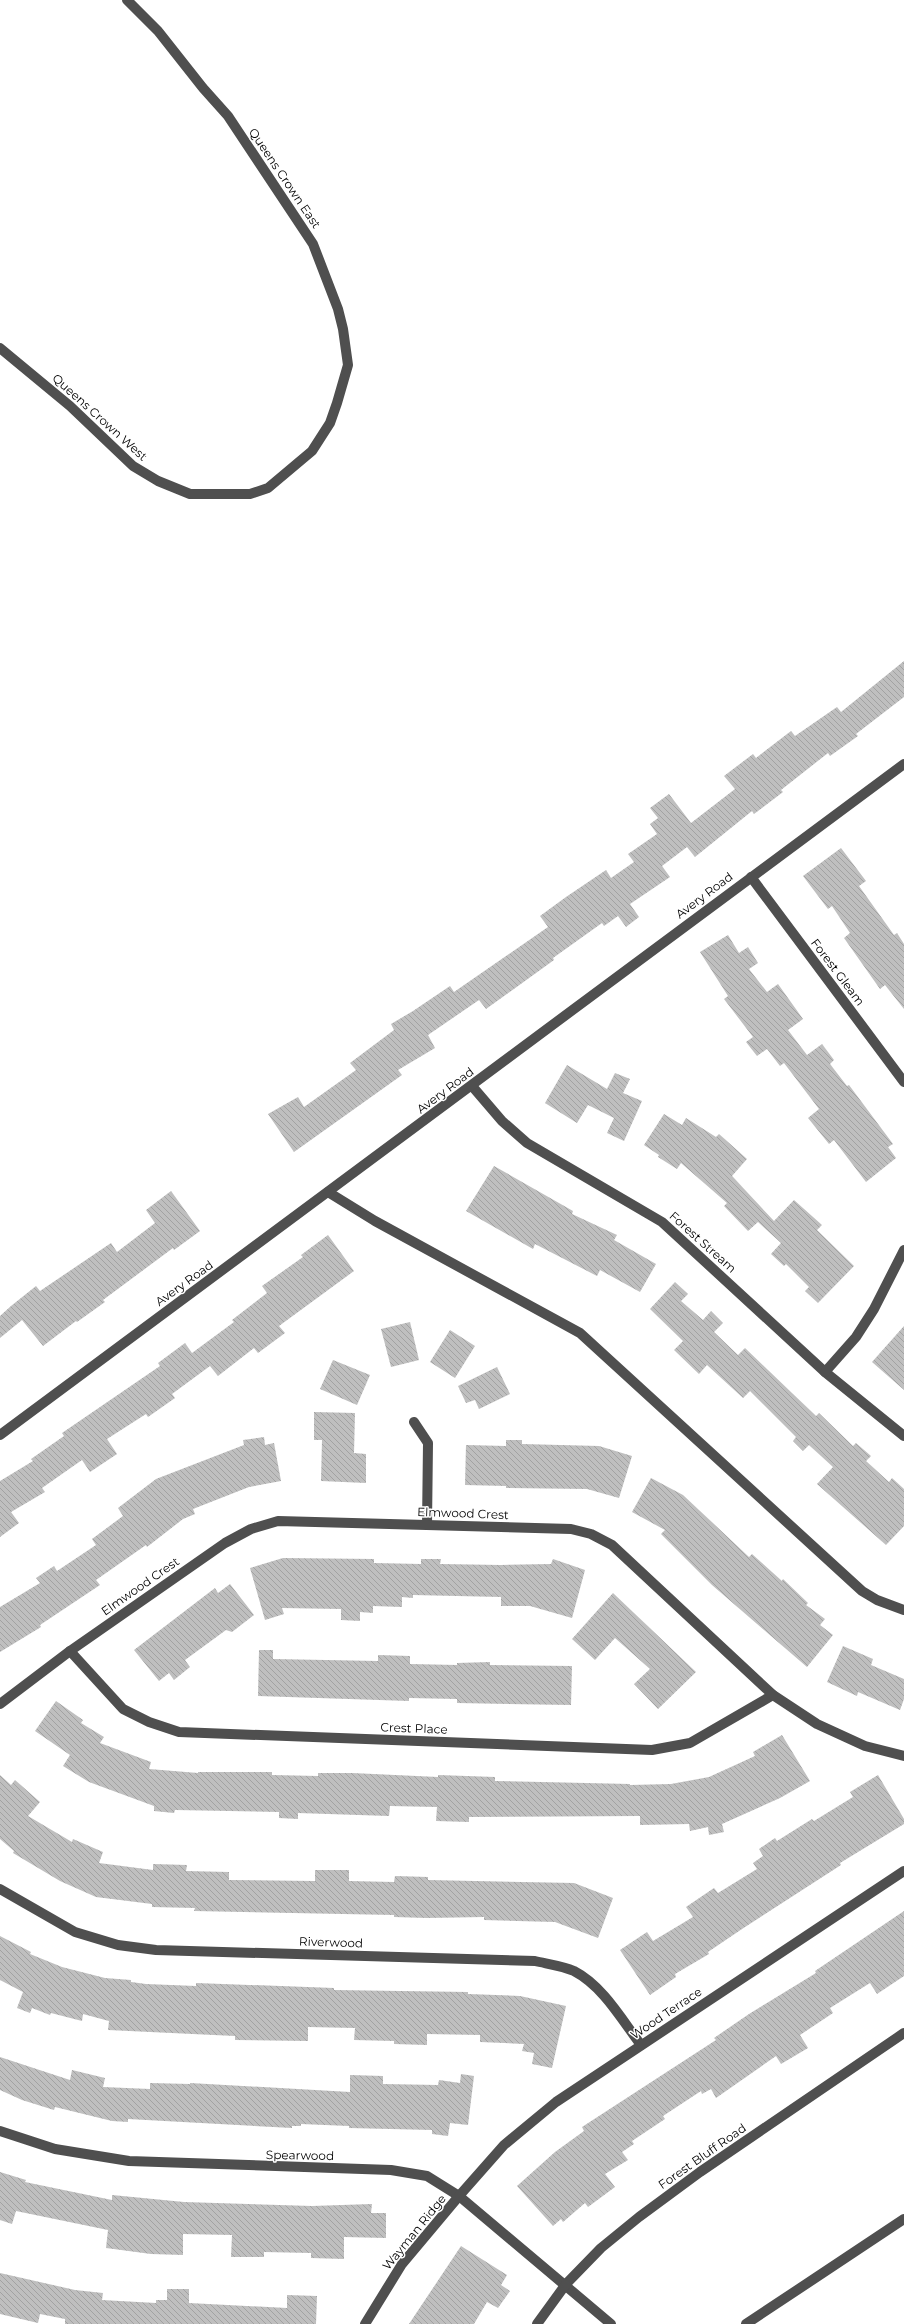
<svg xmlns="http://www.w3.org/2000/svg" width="904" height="2324" viewBox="0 0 904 2324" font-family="Montserrat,sans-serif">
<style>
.building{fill:url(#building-back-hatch)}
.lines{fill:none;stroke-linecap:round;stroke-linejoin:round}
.minor{stroke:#4f4f4f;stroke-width:10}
.labels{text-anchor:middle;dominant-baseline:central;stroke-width:3;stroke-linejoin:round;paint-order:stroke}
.street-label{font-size:12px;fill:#000;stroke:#fff}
</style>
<defs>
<pattern id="building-back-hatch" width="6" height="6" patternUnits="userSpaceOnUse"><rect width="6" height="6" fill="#bfbfbf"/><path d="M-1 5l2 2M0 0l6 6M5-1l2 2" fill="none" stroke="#a2a2a2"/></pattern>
</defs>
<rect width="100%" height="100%" fill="#fff"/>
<g class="building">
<path d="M904,661V697L856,734L858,736L830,756L828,753L781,790L783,792L754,814L752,811L695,857L687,847L662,866L670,877L630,904L639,917L626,927L618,916L604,926L602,923L553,958L554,960L486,1009L479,1000L428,1035L435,1048L398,1070L402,1075L294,1152L268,1114L298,1097L304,1107L356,1070L350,1063L394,1030L391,1024L413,1011L450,986L454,992L548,927L540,916L566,897L606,870L611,878L634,862L628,854L657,834L650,824L658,818L650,808L669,794L691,823L735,789L724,776L753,754L756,758L791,731L795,736L837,707L841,712Z"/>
<path d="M841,848L866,881L859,886L894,935L897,933L904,944V1009L885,985L880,989L844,938L850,933L832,906L828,909L803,876Z"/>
<path d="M728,935L739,953L748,947L758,963L749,969L767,992L778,984L803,1019L788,1030L807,1055L822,1044L834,1060L830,1064L847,1086L849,1085L893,1144L888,1147L896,1158L866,1182L834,1140L829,1144L808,1118L819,1109L784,1063L780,1066L767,1049L757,1056L746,1042L753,1037L724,999L728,996L700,952Z"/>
<path d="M567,1065L607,1089L615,1073L630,1079L623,1093L642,1101L624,1141L607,1133L614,1118L588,1105L577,1123L545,1103Z"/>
<path d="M664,1114L682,1125L686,1118L716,1137L719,1134L747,1159L732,1176L774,1221L794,1200L822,1225L817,1230L854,1266L818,1303L805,1291L809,1287L786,1264L784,1266L771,1254L781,1243L758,1222L748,1231L724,1206L727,1203L681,1163L677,1169L658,1157L659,1155L644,1145Z"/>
<path d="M494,1166L573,1211L572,1214L617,1235L614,1240L656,1264L640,1292L600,1270L597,1276L535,1244L533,1249L466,1211Z"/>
<path d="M171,1191L200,1231L174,1250L173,1248L103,1300L105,1302L77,1322L76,1321L43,1346L22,1320L0,1338V1316L11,1306L36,1286L40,1291L111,1243L117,1252L155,1223L146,1210Z"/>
<path d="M328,1235L354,1271L279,1326L285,1333L258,1353L254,1348L218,1376L210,1366L172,1394L175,1398L148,1417L146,1414L107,1439L117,1454L90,1472L82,1460L42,1488L45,1492L11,1512L19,1523L0,1537V1481L33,1461L31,1459L64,1436L62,1433L160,1366L158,1363L185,1343L192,1353L234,1322L232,1320L267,1293L262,1286L303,1257L301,1255Z"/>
<path d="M675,1282L688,1294L681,1301L703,1320L711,1311L723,1323L714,1332L738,1355L745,1348L816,1416L819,1413L853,1446L856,1443L871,1456L866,1461L889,1482L892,1478L904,1489V1526L886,1545L817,1484L833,1467L809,1445L803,1451L793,1441L796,1437L750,1391L743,1398L707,1365L699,1374L674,1350L683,1341L650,1309Z"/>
<path d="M410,1322L419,1360L391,1367L381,1329Z"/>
<path d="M904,1326V1390L872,1362Z"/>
<path d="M450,1330L475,1346L455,1378L430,1362Z"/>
<path d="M333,1360L370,1375L357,1405L320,1389Z"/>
<path d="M497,1367L510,1394L479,1409L475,1400L466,1403L458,1386Z"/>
<path d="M314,1412L355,1413L354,1453L366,1454V1483L321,1481L322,1440H314Z"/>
<path d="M264,1437L265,1445L274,1443L281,1481L249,1487L193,1509L195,1514L183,1519L147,1547L146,1545L96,1580L100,1585L40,1625L41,1627L0,1652V1607L40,1583L36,1578L54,1566L57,1571L96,1545L92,1539L123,1516L118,1508L156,1479L244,1445L243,1440Z"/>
<path d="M506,1440H522V1444L599,1446L632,1456L619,1498L587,1489L506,1488V1486L465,1485L466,1445L506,1446Z"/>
<path d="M651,1478L683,1495L749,1557L752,1554L782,1581L783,1579L808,1603L806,1605L825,1619L820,1625L833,1635L807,1667L712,1585L661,1534L665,1530L632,1512Z"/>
<path d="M283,1558L374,1559V1563L421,1564V1559H441L440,1564L501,1565L551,1564L553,1559L585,1570L572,1618L530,1606H501V1597L413,1595V1598L402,1597V1607L373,1606V1613L360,1612V1621L341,1620V1609L282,1608L284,1614L265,1620L250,1568Z"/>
<path d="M230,1584L254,1615L232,1632L226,1630L185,1660L190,1667L174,1680L169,1673L159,1681L134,1650L215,1588L218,1593Z"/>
<path d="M613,1593L696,1672L658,1709L634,1684L650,1669L615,1638L595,1660L572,1639Z"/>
<path d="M843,1646L873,1659L871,1665L904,1679V1699L900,1710L858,1692L857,1696L827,1682Z"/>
<path d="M259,1650H273V1659L378,1661V1655L410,1656V1664L457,1665V1663L490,1662V1665L572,1666L571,1705L457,1703V1699L409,1698V1701L258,1696Z"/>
<path d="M56,1701L83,1720L81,1723L104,1737L100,1743L151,1762L149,1769L198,1773V1772H272V1775L318,1776V1773H352L438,1777V1775L495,1777V1781L630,1784V1785L671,1784L709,1777L755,1756L753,1752L782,1735L810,1781L780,1798L722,1824L724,1832L709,1835L708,1827L690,1831L689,1824L640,1825V1816L469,1817V1822L436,1821L437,1807L390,1806L389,1816L298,1813V1819L279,1818V1812L175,1810L174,1813L154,1811V1806L89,1782L63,1766L70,1755L35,1731Z"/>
<path d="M0,1775L11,1785L15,1780L40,1802L28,1816L72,1842L73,1839L103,1852L99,1863L153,1870V1864L187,1865L186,1871L229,1872V1880L315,1881V1870H349V1881L394,1882L395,1876L428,1877V1880L574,1883L613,1898L598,1938L555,1922L484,1920V1917L427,1918L394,1917V1915L194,1911L195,1908L152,1907V1904L96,1897L60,1881L13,1853L14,1851L0,1839Z"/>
<path d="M878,1775L904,1819V1824L840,1863L841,1865L742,1929L708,1952L709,1954L675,1974L676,1977L650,1995L620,1950L647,1932L653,1941L693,1917L686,1907L714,1888L718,1893L757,1869L753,1863L763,1856L759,1849L775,1838L777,1841L812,1819L814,1821L853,1797L850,1792Z"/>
<path d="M904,1911V1976L877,1994L870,1983L830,2008L833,2013L800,2035L808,2048L781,2064L776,2056L716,2098L711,2089L702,2094L701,2091L663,2116L665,2119L632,2141L634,2144L622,2152L628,2160L605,2174L615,2187L588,2207L585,2203L563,2222L561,2219L553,2226L517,2186L555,2152L584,2131L582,2127L716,2040L714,2038L749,2014L816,1973L815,1971Z"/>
<path d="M0,1936L31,1952L30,1954L62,1967L105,1978L131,1980V1982L146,1984L196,1986V1983L334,1988V1990L468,1992V1994L520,1996L566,2006L552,2068L532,2064L534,2053L522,2051L524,2044L480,2042V2035L427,2034V2045L394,2044V2041L354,2040L355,2028L308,2027V2041L235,2040V2036L108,2030L109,2021L83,2014L82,2021L51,2013L50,2015L32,2008L30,2013L17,2008L23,1992L0,1980Z"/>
<path d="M0,2057L70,2080L72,2070L105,2078L103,2087L150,2089V2083L190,2084V2083L350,2092V2075L383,2076V2084L438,2085L439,2080L460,2083L461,2074L474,2076L468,2125L450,2123L448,2136L432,2134V2130L349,2128V2126L301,2124V2126H292V2128L128,2119V2122L112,2121L55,2107L54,2110L22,2100L0,2090Z"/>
<path d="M0,2172L26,2180L25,2182L112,2200V2195L184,2202L312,2206L372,2204L371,2213H386V2238L344,2237V2259L311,2258V2253L264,2252V2257H231L232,2235L183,2234V2255L151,2254L106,2248L108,2230L16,2211L12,2224L0,2220Z"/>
<path d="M461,2246L507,2275L501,2285L510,2291L498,2308L487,2302L474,2324H409Z"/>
<path d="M0,2273L75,2290L103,2293L102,2300L156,2303V2300H167V2289H189V2303L287,2308V2295L317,2296L316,2324H65V2319L40,2314L38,2323L0,2314Z"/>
</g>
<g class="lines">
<g class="minor">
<path d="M0,348L70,406L133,466L158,481L190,494H250L268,488L312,451L330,423L337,403L348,365L343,329L338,309L313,244L228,116L203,88L158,31L127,0"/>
<path d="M751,877L904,1082"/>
<path d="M472,1086L502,1121L527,1143L662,1222L825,1372L904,1436"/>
<path d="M328,1192L375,1221L580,1333L862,1591L877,1600L904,1610"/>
<path d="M825,1372L856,1337L874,1309L904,1250"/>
<path d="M414,1422L428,1443L427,1525"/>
<path d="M0,1435L904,764"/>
<path d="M70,1651L123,1709L149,1722L179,1732L652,1750L690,1743L773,1695"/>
<path d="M0,1704L70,1651L225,1543L251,1529L278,1521L571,1529L591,1534L612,1545L773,1695L817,1724L865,1746L904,1756"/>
<path d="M0,1889L75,1932L118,1945L156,1950L535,1961C548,1964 563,1966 574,1971C603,1986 622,2020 641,2045"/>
<path d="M0,2131L55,2149L129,2161L391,2170L427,2176L459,2196L611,2324"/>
<path d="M365,2324L402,2264L459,2196L504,2145L556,2102L904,1871"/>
<path d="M537,2324L566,2284L601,2248L639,2217L700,2172L904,2033"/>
<path d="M746,2324L904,2219"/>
</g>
</g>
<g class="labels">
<g class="street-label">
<text transform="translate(285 178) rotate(56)">Queens Crown East</text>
<text transform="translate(100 417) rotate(42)">Queens Crown West</text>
<text transform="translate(704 895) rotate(-37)">Avery Road</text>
<text transform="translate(838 972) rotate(53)">Forest Gleam</text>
<text transform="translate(445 1090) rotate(-37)">Avery Road</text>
<text transform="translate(703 1242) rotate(42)">Forest Stream</text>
<text transform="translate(184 1283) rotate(-36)">Avery Road</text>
<text transform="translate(463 1513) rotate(2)">Elmwood Crest</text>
<text transform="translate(140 1586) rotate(-35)">Elmwood Crest</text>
<text transform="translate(414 1728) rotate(2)">Crest Place</text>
<text transform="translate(331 1942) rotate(2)">Riverwood</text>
<text transform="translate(666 2013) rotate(-34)">Wood Terrace</text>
<text transform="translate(300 2155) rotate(1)">Spearwood</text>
<text transform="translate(702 2156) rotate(-35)">Forest Bluff Road</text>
<text transform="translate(414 2232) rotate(-51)">Wayman Ridge</text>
</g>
</g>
</svg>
